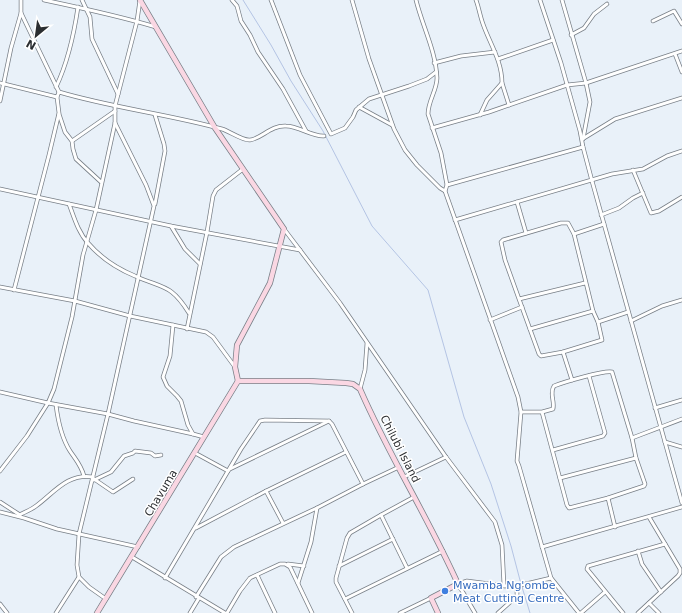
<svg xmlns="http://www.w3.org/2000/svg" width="682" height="613" viewBox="0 0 682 613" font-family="'DejaVu Sans',sans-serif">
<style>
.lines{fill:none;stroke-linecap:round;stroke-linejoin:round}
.stream{stroke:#b4c4e4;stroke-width:1}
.street-casing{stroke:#787f87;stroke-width:4.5}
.secondary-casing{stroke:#787f87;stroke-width:6}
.street{stroke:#fff;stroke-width:3}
.secondary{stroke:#fad7e3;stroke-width:4.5}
.shop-dot{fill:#3f7fe0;stroke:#fff;stroke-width:1.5}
.labels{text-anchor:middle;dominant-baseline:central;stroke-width:3;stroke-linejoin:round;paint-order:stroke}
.street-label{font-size:11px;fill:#2b2e31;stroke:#fff}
.shop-label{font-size:11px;fill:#366cbe;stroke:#fff;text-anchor:start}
</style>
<rect width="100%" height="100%" fill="#e9f1f9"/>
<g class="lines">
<g class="stream">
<path d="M243,0L271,45L291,81L323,131L372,226L428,290L464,417L491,484L511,546L521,584"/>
<path d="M522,587L530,613"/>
</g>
<g class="street-casing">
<g id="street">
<path d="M44,0C82,8 119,16 156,27"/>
<path d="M82,0L90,17L92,39L118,94"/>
<path d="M232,0L237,6L241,21L250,35L258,52L283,89L306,131"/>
<path d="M271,0L300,75L331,134L345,128L353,117L356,110L369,99L409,86L427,79L436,72"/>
<path d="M352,0L369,59L394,129L405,150L417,165L440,188L445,191"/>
<path d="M416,0C422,25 436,51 437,78C437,90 428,101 428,114L441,153L447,185"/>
<path d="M476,0C479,8 480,16 483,24C490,44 502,61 502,83L487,100L480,115"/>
<path d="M540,0L561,63L580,131L583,147L592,181L682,503"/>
<path d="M562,0L586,83L590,102L583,139"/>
<path d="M21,13L59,92"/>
<path d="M653,21L674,11L682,24"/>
<path d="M571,35L584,28L594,14L607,4"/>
<path d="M675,54L682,72"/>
<path d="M498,59L553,40"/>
<path d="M434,63L461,56L495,52"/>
<path d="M0,83L57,97L59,92C113,108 168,114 222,129C229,131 243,141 250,140C261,139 271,125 286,126C298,126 313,137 324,136"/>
<path d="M502,83L509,105"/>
<path d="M56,87C68,62 74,34 78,7"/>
<path d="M0,101L11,48L21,13V0"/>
<path d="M359,107L392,125"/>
<path d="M59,114L65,132L72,141L73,149L76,159L101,182"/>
<path d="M432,128L489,112L567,85L586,83L682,51"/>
<path d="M584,138L615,119L682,98"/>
<path d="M72,141L115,111"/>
<path d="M633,170L651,213L659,211L682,197"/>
<path d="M0,189L171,226L300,250"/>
<path d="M517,202L526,233"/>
<path d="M69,204C74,217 78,232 88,243C100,257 118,269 135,276C164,289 171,284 189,313"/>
<path d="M155,204L165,151L164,144L155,115"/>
<path d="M601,215L619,208L633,198L643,193"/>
<path d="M455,220L612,174L643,169L667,156L682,151"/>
<path d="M171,226L185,249L200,264"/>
<path d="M284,229L340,303L446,457L495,522L502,545L504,586"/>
<path d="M574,234L604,224"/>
<path d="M0,287L75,301L130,316L206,332L213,337L235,367"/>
<path d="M14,290L49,155L59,113L57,97"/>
<path d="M519,299L505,260L501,242L503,240L561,223H568L574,234L593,311L598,322L602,340L563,352L541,356L539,354L519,299L585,283"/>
<path d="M490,320L522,307"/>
<path d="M631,321L662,306L682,300"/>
<path d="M598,322L628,312"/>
<path d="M173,325L170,356L163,377L167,386L177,396L181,401L188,425L193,434"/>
<path d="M187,329L207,232L213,196L216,190L243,169"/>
<path d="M530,329L593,311"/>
<path d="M563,352L572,380"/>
<path d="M360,389L365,370L367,343"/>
<path d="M0,392L48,403L108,414L134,421L193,434L204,437"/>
<path d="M48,403L54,389L72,317L83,255L96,210L115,123V106L137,21L140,0"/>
<path d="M56,405C58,421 61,437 70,451C76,460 81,465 84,476"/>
<path d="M655,408L682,400"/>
<path d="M521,412H542L553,409C555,401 549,393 554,386C564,382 605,370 612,372L632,438L636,458L645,484L644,486L608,498L569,508L567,505L542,412"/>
<path d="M632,438L682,419"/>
<path d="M665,442L682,447"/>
<path d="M553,450L603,436L605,433L589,376"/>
<path d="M195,453L228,471"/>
<path d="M230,469L329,421"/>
<path d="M0,471L27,436L48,403"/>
<path d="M404,477L446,457"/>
<path d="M560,478L636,458"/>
<path d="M94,479L113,492L133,479"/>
<path d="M94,480L111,472L124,456L133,453L135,451L151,453L155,456L161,455"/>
<path d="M266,491L283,523"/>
<path d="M608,498L615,527"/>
<path d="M0,502L20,515"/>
<path d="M0,512L24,518L57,529L138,547"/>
<path d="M19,515C25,512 31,510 36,506C54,493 67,473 93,477"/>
<path d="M381,515L407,568"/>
<path d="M196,528L266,491L346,452"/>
<path d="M542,547L682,507"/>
<path d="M638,551L642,564L661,592"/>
<path d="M132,557L225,613"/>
<path d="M288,564L304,566"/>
<path d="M339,566L393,539"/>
<path d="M257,575L275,613"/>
<path d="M165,578L241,449L260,421L265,420L329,421L332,424L363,484"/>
<path d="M298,583L311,542L317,508"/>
<path d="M196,597L221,557L234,547L317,508L363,484L399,467"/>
<path d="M106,599L89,587L79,577L77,565L79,534L108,414L154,206L146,185L115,123"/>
<path d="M345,599L443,551"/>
<path d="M649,603L659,613"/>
<path d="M0,604L7,613"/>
<path d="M56,613L79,577"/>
<path d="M190,613L199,598"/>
<path d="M227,613L240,591L250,578L280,564H285L290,567L312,613"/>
<path d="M352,613L336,582V578L347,538L350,533L381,515L414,497"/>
<path d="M400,613L431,598"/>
<path d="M475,613L458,584L467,581L513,587L551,578"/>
<path d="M498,613L517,596V586"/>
<path d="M579,613L551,578L519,466L517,461L521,412L518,397L445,191L447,185L583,147"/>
<path d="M581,613L605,592"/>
<path d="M623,613L587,569L588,566L665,544"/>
<path d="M638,613L678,576L680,573V569L649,517"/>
</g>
</g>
<g class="secondary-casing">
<g id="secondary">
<path d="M140,0L215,128L284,229L270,283L237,345L235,367L238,381"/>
<path d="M238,381H309L346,383L353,384L360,389C389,456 428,517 458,584L431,598L438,613"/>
<path d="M97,613L238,381"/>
</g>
</g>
<use href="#street" class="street"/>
<use href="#secondary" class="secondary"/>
</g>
<circle class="shop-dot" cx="445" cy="591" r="4"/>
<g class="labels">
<g class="street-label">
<text transform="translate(400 449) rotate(63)">Chilubi Island</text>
<text transform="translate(161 493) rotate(-59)">Chavuma</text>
</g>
<g class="shop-label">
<text x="453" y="585">Mwamba Ng'ombe<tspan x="453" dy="13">Meat Cutting Centre</tspan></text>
</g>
</g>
<g transform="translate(36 36) rotate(209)" stroke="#ffffff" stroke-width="3" paint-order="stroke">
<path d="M0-3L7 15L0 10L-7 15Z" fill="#2b2e31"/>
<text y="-6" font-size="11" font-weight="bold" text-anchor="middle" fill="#2b2e31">N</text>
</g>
</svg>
